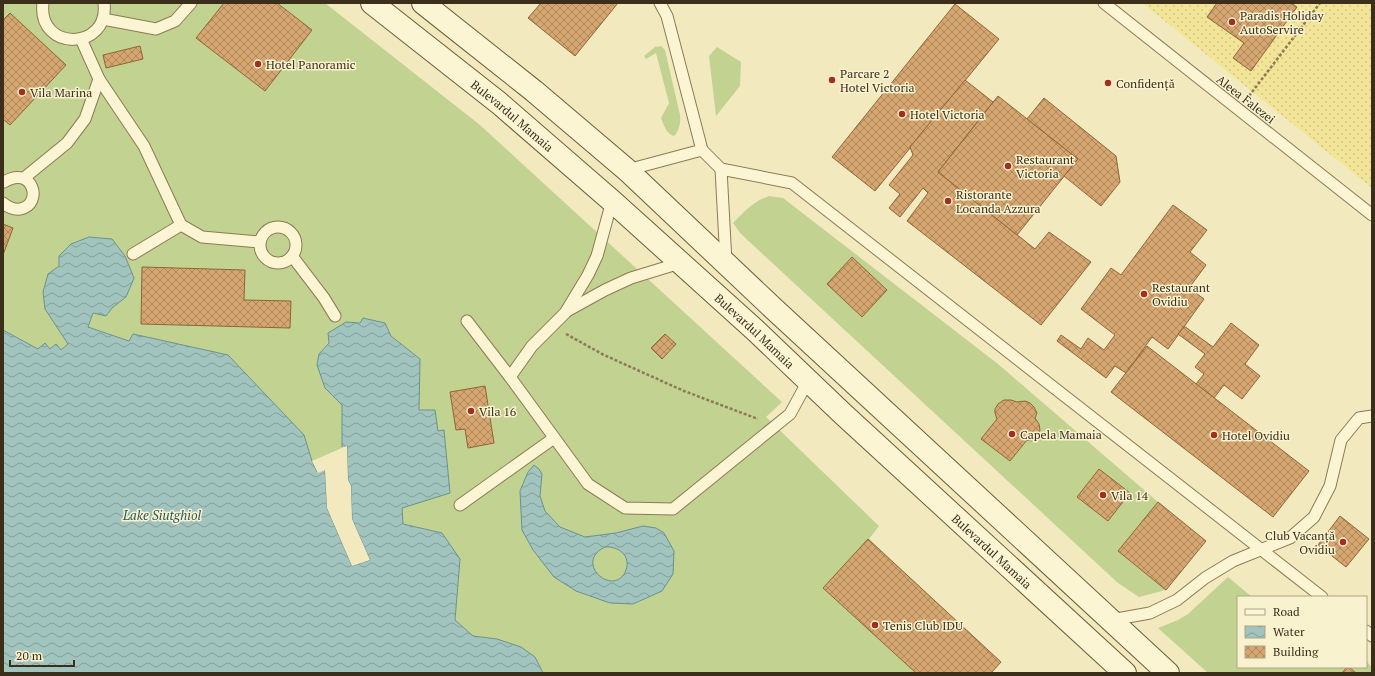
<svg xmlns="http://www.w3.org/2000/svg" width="1375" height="676" viewBox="0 0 1375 676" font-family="'PT Serif',serif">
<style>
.grass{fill:#c2d291}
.sand{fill:url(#sand-dots)}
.water{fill:url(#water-waves);stroke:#68938d;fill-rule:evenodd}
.pier{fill:#f3e9bf}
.building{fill:url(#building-cross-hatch);stroke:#8f6538}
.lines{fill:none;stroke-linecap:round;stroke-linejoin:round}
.service-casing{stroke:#8d7a55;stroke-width:13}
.secondary-casing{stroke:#6f5a38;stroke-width:24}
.path{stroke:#8d7a55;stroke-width:2.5;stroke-dasharray:3 2;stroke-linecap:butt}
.service{stroke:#fcf5d3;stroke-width:11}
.secondary{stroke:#fcf5d3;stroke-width:22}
.poi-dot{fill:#a32d1e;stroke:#f9f2cf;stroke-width:1.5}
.labels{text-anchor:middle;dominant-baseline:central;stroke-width:3;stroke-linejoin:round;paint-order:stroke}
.poi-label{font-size:12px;fill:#3b2e1b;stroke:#f9f2cf;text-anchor:start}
.street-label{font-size:12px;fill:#3b2e1b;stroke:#f9f2cf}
.water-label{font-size:13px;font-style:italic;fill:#29595c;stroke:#f9f2cf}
</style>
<defs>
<pattern id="sand-dots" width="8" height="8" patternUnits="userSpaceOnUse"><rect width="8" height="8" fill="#f2e598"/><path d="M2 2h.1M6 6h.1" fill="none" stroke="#d0c582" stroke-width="1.8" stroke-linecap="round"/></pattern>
<pattern id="water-waves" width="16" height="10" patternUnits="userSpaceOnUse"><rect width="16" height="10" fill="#a2c4be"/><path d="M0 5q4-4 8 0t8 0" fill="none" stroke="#85a09a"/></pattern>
<pattern id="building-cross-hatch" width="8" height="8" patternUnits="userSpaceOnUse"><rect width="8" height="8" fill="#d5a670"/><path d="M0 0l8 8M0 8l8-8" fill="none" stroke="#ae885b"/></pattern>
</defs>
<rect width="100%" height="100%" fill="#f3e9bf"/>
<g class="grass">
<path d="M3,3H325L480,125L782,402L766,417L879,526L869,539L1001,662L991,673H543V672L497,639L473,636L455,620L460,559L441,533L403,524L402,508L444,430L438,431L419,410L420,359L391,336L385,323L346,322L319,354L325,388L342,405V448L312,461L304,435L133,334L130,341L88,327L93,312L106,316L112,308L126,297L59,266L48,274L45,309L69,344L61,350L38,349L3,330Z"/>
<path d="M661,46L665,50L680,115C681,122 679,131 674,136C666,134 664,125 661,118L669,103L656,53L646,59L644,56L655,47Z"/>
<path d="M717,47L741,62L740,86L716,116L709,56Z"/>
<path d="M769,196L783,198L998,364L1158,502L1118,551L1166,590L1139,597L1118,583L741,234L733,223C745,211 752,202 769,196Z"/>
<path d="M1228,577L1252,597H1238V667H1366V661L1372,667V673H1208L1158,628L1178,620L1188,614Z"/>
</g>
<path class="sand" d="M1142,3H1372V188L1146,6Z"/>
<g class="water">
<path d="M89,237L112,239L125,256L134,278L126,297L112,308L106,316L93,313L88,327L129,341L133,334L228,355L304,435L312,461L317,472L325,469L327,508L352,566L370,560L352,519L351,486L348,480L347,446L342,448V405L325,388L317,365L319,354L329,343L328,333L346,322L360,323L363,318L385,323L391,336L420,359L419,410H435L438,431L444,430L450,493L402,508L403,524L442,533L460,559L455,620L473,636L497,639L521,647L535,657L543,673H3V330L38,349L45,343L50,349L56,344L61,350L68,344L45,309L43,292L48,274L59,266V256L71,244Z"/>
<path d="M534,465L539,469L542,474L540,496L545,511L560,527L585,537L616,533L643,526L656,528L664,533L674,551L673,574L662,591L633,604L610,603L576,591L554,577L533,550L522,530L520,491L528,472ZM605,547C618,546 631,555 626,570C615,599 572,563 605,547Z"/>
</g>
<path class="pier" d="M347,446L348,480L351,486L352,519L370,560L352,566L327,508L325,470L318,473L312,461L314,460L318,470L325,467L327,468L329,508L353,564L368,559L350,520L349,487L346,480L345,449L342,450L340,448Z"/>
<g class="building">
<path d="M224,3H277L312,30L265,91L196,38Z"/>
<path d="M541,3H618L575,56L528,18Z"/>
<path d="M1217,3H1291L1297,7L1251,71L1233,58L1244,43L1207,17Z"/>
<path d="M955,4L999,39L875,191L832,157Z"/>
<path d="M10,13L66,65L10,125L3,119V20Z"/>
<path d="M140,46L143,59L106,68L103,55Z"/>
<path d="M965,80L993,102L938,172L1035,249L1049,232L1091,262L1041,325L907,221L928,193L923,188L900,217L889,208L900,194L889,185L913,155L910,147Z"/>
<path d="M998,96L1078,159L1017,235L938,172Z"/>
<path d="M1044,98L1116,156L1120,182L1101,206L1064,176L1078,159L1027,119Z"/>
<path d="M1173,205L1207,230L1190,252L1206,265L1189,288L1204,299L1168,349L1152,337L1126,373L1115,366L1106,378L1057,341L1061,335L1081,349L1088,338L1104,350L1115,335L1081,309L1111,268L1121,275Z"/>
<path d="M3,224L13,228L3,255Z"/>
<path d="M852,257L887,290L862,317L827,284Z"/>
<path d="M142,267L245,270L244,300L291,301L290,328L141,324Z"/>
<path d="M1231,323L1259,345L1245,364L1260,376L1242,399L1224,385L1214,398L1196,384L1204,374L1195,367L1205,354L1178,334L1184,326L1213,347Z"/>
<path d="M665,334L676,344L662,359L651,348Z"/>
<path d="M1147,346L1309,471L1273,517L1111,392Z"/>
<path d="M485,386L494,443L468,448L465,429L456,430L450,392Z"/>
<path d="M1004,400H1011L1017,402L1025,401L1030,403L1034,407L1037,413L1035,418L1039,424L1040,430L1037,437L1032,441L1027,440L1010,461L981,439L997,419L995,413V409L998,404Z"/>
<path d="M1099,469L1130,493L1108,521L1077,497Z"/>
<path d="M1158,502L1206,541L1166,590L1118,551Z"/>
<path d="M1340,516L1369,539L1346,567L1318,545Z"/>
<path d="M868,539L1001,662L991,673H916L823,588Z"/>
<path d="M1347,667H1349L1356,673H1342Z"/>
</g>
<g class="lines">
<g class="service-casing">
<g id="service">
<path d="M43,3C37,52 110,51 104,3"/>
<path d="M660,3L667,16L702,150L721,169L792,183L1322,597"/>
<path d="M1104,3L1372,215"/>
<path d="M103,19L156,29L175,21L191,3"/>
<path d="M99,79L144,146L181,225L202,237L260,242"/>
<path d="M721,169L726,262"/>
<path d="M627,170L702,150"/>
<path d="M24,178L67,143L85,119L99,79L81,39"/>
<path d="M612,201L597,256L588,275L565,313L532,346L510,377L588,484L625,508L673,509L790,414L808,381"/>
<path d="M3,203C8,207 13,210 20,209C44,205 33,164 4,182"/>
<circle cx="278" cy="245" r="18"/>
<path d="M133,254L181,225"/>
<path d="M292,256L324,298L335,316"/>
<path d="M567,311L605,290L631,278L680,263"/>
<path d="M467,321L510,377"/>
<path d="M460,505L554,438"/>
<path d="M1111,620L1150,613L1177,600L1205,578L1233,561L1290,538L1314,517L1330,486L1341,440L1359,418L1372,416"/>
<path d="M1366,631L1372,636"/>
</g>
</g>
<g class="secondary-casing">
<g id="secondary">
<path id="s1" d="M372,3L499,103L612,201L755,330L843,414L1125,673"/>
<path d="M423,3L534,91L627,170L774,309L1168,673"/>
</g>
</g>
<g class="path">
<path d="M1249,96L1320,3"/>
<path d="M566,334L604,355L684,391L758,419"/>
</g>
<use href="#service" class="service"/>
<use href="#secondary" class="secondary"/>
</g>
<g class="poi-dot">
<circle cx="1232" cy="22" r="4"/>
<circle cx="258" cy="64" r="4"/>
<circle cx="832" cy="80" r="4"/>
<circle cx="1108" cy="83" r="4"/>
<circle cx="22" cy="92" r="4"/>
<circle cx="902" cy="114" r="4"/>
<circle cx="1008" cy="166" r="4"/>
<circle cx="948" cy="201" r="4"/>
<circle cx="1144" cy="294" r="4"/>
<circle cx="471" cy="411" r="4"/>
<circle cx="1012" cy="434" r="4"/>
<circle cx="1214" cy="435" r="4"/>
<circle cx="1103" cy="495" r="4"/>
<circle cx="1343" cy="542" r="4"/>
<circle cx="875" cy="625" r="4"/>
</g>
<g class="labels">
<g class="poi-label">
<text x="1240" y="15">Paradis Holiday<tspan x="1240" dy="14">AutoServire</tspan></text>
<text x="266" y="64">Hotel Panoramic</text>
<text x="840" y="73">Parcare 2<tspan x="840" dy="14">Hotel Victoria</tspan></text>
<text x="1116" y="83">Confidență</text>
<text x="30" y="92">Vila Marina</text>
<text x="910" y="114">Hotel Victoria</text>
<text x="1016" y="159">Restaurant<tspan x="1016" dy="14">Victoria</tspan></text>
<text x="956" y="194">Ristorante<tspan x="956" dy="14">Locanda Azzura</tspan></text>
<text x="1152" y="287">Restaurant<tspan x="1152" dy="14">Ovidiu</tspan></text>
<text x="479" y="411">Vila 16</text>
<text x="1020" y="434">Capela Mamaia</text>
<text x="1222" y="435">Hotel Ovidiu</text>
<text x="1111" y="495">Vila 14</text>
<text x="1335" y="535" text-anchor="end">Club Vacanță<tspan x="1335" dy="14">Ovidiu</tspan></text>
<text x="883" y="625">Tenis Club IDU</text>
</g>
<g class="street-label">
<text transform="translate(1246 99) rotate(38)">Aleea Falezei</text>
<text stroke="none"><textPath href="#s1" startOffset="180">Bulevardul Mamaia</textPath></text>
<text stroke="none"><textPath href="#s1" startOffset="504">Bulevardul Mamaia</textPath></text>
<text stroke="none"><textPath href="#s1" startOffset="828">Bulevardul Mamaia</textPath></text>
</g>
<g class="water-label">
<text x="162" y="515">Lake Siutghiol</text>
</g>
</g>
<rect width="1375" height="676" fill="none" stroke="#3b2e1b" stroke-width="8"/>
<rect x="1237" y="596" width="130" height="72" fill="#f9f2cf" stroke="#ada487"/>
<rect x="1245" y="609" width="20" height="6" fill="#fcf5d3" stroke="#ada487"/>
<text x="1273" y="616" font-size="12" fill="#3b2e1b">Road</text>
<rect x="1245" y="626" width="20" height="12" fill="url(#water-waves)" stroke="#ada487"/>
<text x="1273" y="636" font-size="12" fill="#3b2e1b">Water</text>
<rect x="1245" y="646" width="20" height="12" fill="url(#building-cross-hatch)" stroke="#ada487"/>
<text x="1273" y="656" font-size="12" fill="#3b2e1b">Building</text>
<path d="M10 660v6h64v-6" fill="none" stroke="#3b2e1b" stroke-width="2"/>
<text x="16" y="660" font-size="12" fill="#3b2e1b" stroke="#f9f2cf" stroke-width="3" paint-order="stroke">20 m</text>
</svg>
